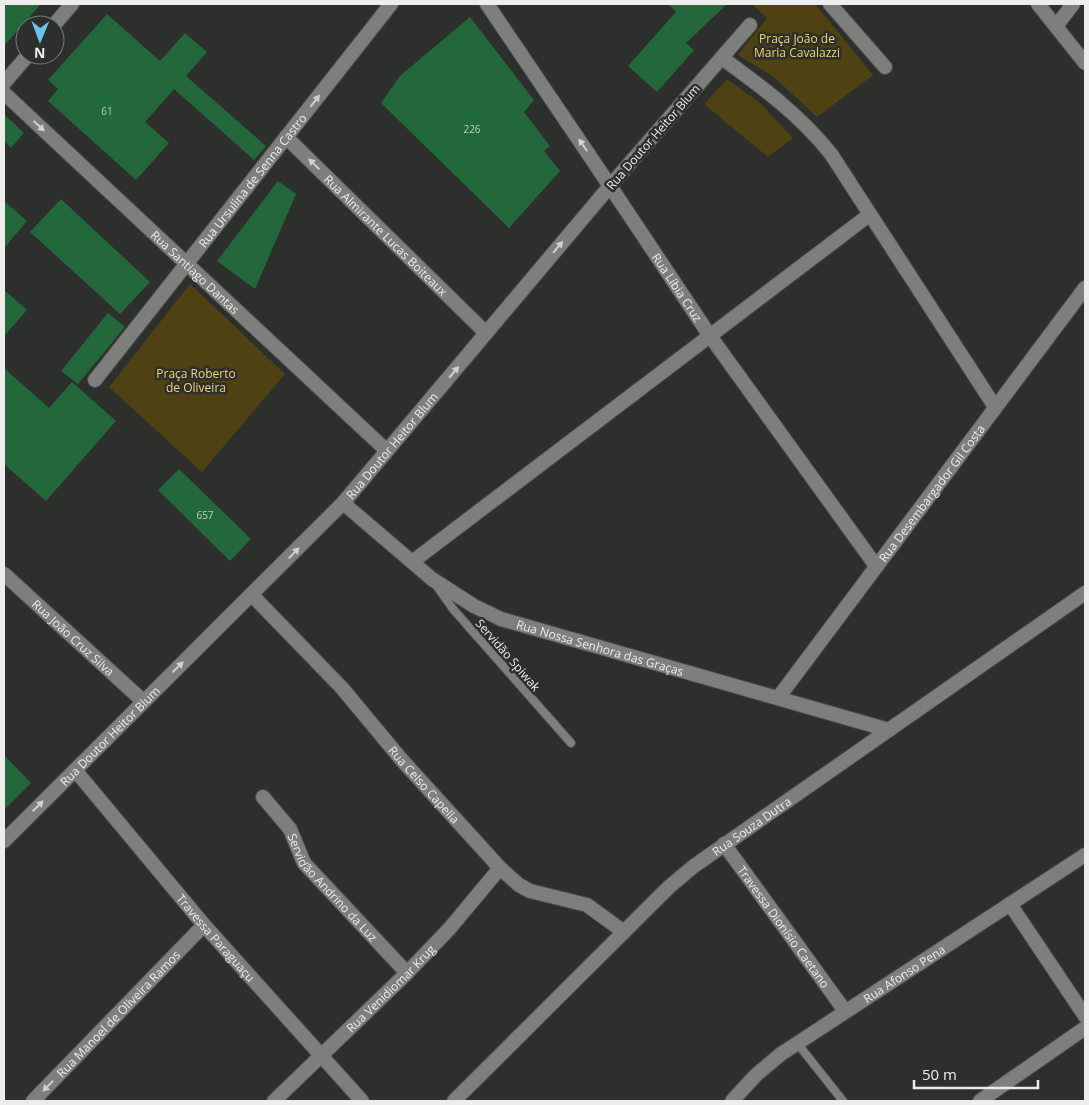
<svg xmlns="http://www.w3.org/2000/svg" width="1089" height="1105" viewBox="0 0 1089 1105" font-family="'Open Sans',sans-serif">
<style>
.green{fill:#504210}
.building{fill:#21693b}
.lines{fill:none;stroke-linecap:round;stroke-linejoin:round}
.service-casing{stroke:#4a4a49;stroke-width:10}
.minor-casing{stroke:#4a4a49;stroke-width:16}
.tertiary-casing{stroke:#4a4a49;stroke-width:16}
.secondary-casing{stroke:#4a4a49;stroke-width:16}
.service{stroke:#7d7f7c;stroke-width:8}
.minor{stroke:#7d7f7c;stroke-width:14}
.tertiary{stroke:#7d7f7c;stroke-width:14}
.secondary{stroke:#7d7f7c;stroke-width:14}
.oneway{fill:#d1d2d0}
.labels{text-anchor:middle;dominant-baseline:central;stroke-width:5;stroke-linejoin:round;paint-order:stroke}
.number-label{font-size:10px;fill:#baccc0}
.park-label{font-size:12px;fill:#f5d568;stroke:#2d2f2c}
.street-label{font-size:12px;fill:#ededec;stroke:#2d2f2c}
</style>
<rect width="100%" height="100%" fill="#2d2f2c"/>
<g class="green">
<path d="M752,4H815L873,75L817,117L774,77L738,55L767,18Z"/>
<path d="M727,79L760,103L793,138L768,157L704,104Z"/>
<path d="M190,284L285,374L202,472L109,387Z"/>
</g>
<g class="building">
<path d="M4,4H41L4,46Z"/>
<path d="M668,4H727L686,43L694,50L657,92L628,66L676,12Z"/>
<path d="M107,14L160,61L185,33L207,52L186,76L266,146L254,160L174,89L145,122L169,143L136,180L48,101L58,89L48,80Z"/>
<path d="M470,17L534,100L524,112L550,146L544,151L560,171L509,228L381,103L400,76Z"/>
<path d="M4,114L24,133L11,148L4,141Z"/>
<path d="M278,181L296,194L255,289L217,261Z"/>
<path d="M61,199L150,282L120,314L30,232Z"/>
<path d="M4,201L27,221L4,248Z"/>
<path d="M4,290L27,310L4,336Z"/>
<path d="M108,313L125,327L78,384L61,371Z"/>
<path d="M4,368L49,408L72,382L116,421L46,501L4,464Z"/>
<path d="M179,469L251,539L230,561L158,490Z"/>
<path d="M4,755L31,783L4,810Z"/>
</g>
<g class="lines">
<g class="service-casing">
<g id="service">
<path d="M436,585L453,609L571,743"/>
<path d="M797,1043L843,1101"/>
</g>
</g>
<g class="minor-casing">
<g id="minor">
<path d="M830,4L885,67"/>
<path id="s1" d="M750,25L610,186L710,336L876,566"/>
<path d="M722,58C762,87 800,115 831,154L995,407"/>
<path id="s2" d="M4,93L387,451"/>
<path id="s3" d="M286,137L486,333"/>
<path id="s4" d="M95,380L391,4"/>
<path id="s5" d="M343,503L432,579L474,606L501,619L889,730"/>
<path d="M412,562L869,215"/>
<path id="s6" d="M4,574L143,701"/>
<path id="s7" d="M252,595L342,688L401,759L500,868L519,885L530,891L587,905L624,932"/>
<path id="s8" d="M778,698L1085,288"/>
<path id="s9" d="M75,770L204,925L362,1101"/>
<path id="s10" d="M263,797L290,829L304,863L407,973"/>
<path id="s11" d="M724,844L845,1011"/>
<path id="s12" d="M33,1101L204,925"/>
<path id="s13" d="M274,1101L407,973L450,928L500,868"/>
<path id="s14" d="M454,1101L669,887L694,866L1085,593"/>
<path d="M980,1101L1085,1028"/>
</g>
</g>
<g class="tertiary-casing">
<g id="tertiary">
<path d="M1038,4L1085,63"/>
<path d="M1057,25L1073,4"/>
<path id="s15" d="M4,841L343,503L610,186L487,4"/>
<path d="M1010,904L1085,1016"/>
</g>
</g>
<g class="secondary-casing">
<g id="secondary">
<path d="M54,25L72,4"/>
<path d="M4,83L28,55"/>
<path id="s16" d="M732,1101L756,1075L781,1054L1085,855"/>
</g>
</g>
<use href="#service" class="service"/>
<use href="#minor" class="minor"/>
<use href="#tertiary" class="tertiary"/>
<use href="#secondary" class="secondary"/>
</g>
<defs><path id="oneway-solid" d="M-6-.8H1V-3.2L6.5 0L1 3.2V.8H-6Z" transform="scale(1.25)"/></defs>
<g class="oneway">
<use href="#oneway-solid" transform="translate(315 101) rotate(-52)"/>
<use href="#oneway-solid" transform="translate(39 126) rotate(43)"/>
<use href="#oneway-solid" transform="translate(583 145) rotate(-124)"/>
<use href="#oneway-solid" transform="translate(314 164) rotate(-136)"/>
<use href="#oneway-solid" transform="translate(558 247) rotate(-50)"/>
<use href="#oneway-solid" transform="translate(454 372) rotate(-50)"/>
<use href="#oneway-solid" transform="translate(294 553) rotate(-46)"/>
<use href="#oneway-solid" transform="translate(178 667) rotate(-44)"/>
<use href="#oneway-solid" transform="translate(38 806) rotate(-45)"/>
<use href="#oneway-solid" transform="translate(48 1086) rotate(134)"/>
</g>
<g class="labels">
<g class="number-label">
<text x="107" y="111">61</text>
<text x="472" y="129">226</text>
<text x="205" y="515">657</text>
</g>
<g class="park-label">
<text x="797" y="38">Praça João de<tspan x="797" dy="14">Maria Cavalazzi</tspan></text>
<text x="196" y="373">Praça Roberto<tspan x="196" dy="14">de Oliveira</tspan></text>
</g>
<g class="street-label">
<text transform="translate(653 137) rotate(-49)">Rua Doutor Heitor Blum</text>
<text stroke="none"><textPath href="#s4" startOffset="254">Rua Ursulina de Senna Castro</textPath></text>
<text stroke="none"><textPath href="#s3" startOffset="140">Rua Almirante Lucas Boiteaux</textPath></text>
<text stroke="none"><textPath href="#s2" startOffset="262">Rua Santiago Dantas</textPath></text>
<text stroke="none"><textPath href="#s1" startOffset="335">Rua Líbia Cruz</textPath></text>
<text stroke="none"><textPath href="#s15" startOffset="554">Rua Doutor Heitor Blum</textPath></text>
<text stroke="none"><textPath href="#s8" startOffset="256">Rua Desembargador Gil Costa</textPath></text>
<text stroke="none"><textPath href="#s6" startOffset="94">Rua João Cruz Silva</textPath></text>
<text stroke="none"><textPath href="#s5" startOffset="300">Rua Nossa Senhora das Graças</textPath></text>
<text transform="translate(508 655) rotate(49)">Servidão Spiwak</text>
<text stroke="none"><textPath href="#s15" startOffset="149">Rua Doutor Heitor Blum</textPath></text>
<text stroke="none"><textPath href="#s7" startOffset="256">Rua Celso Capella</textPath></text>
<text stroke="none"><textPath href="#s14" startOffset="406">Rua Souza Dutra</textPath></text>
<text stroke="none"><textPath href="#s10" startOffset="115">Servidão Andrino da Luz</textPath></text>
<text stroke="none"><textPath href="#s11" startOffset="102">Travessa Dionísio Caetano</textPath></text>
<text stroke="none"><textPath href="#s9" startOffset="219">Travessa Paraguaçu</textPath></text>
<text stroke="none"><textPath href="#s16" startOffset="215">Rua Afonso Pena</textPath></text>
<text stroke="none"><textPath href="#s13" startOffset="162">Rua Venidiomar Krug</textPath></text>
<text stroke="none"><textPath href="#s12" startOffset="122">Rua Manoel de Oliveira Ramos</textPath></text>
</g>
</g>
<rect width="1089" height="1105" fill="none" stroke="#ededec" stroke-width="10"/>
<g transform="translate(40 40) rotate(181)"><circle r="24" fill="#2d2f2c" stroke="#7a7b79"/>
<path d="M0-4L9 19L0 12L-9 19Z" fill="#67c4ef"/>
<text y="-8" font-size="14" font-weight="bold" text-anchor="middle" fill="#ededec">N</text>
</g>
<path d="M914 1080v8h124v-8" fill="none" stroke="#ededec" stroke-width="2.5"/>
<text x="922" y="1080" font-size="15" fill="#ededec" stroke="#2d2f2c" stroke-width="4" paint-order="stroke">50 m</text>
</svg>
